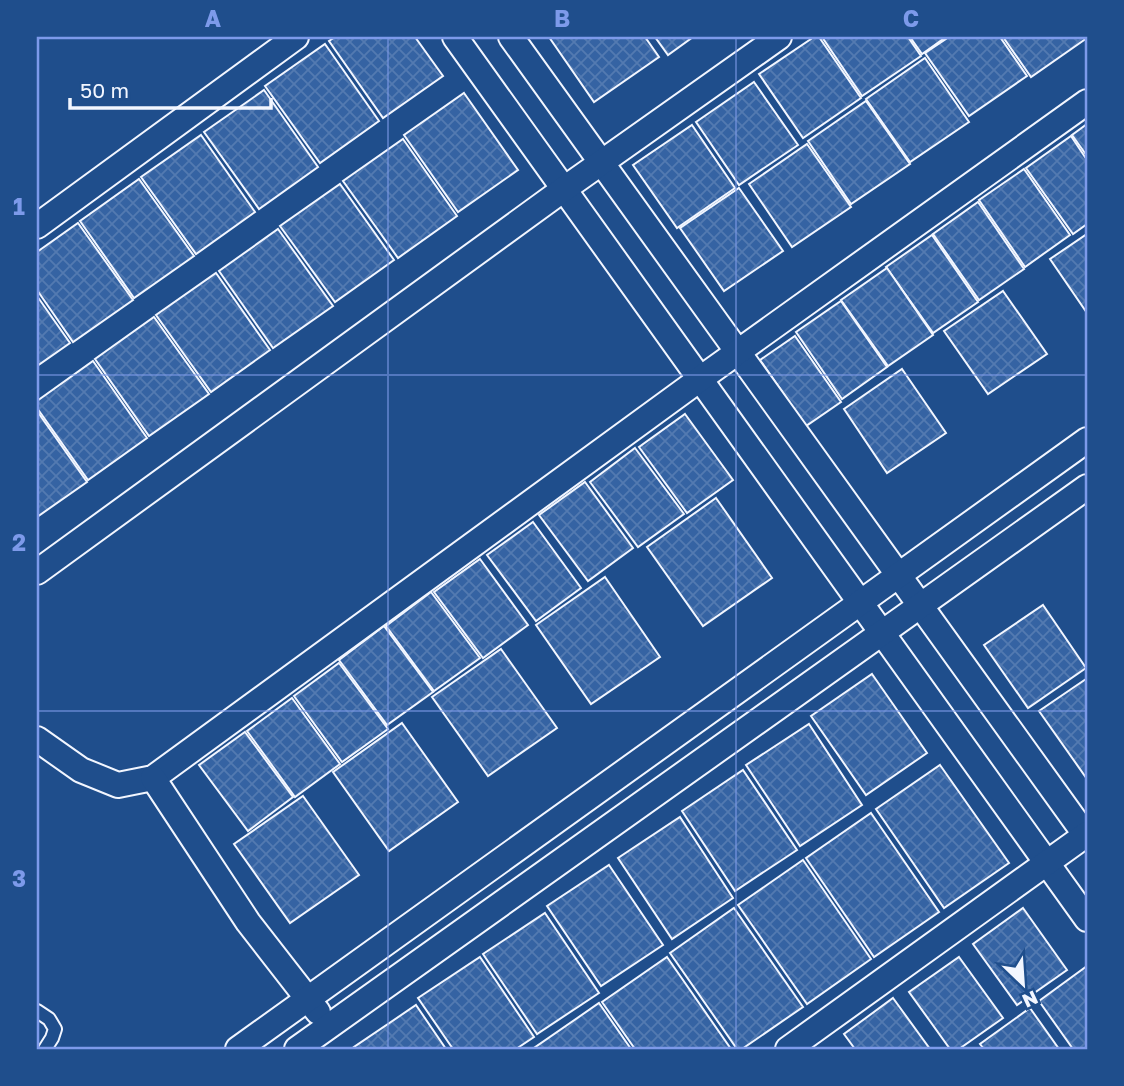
<svg xmlns="http://www.w3.org/2000/svg" width="1124" height="1086" viewBox="0 0 1124 1086" font-family="'Golos Text',sans-serif">
<style>
.building{fill:url(#building-cross-hatch);stroke:#f2f6ff;stroke-width:2}
.lines{fill:none;stroke-linecap:round;stroke-linejoin:round}
.lane-casing{stroke:#f2f6ff;stroke-width:16}
.street-casing{stroke:#f2f6ff;stroke-width:28}
.lane{stroke:#1f4e8c;stroke-width:12}
.street{stroke:#1f4e8c;stroke-width:24}
.grid{fill:none;stroke:#7d9aea;stroke-width:2;stroke-opacity:0.55}
.neatline{fill:none;stroke:#7d9aea;stroke-width:2.5}
.grid-label{font-size:23px;text-anchor:middle;font-weight:bold;fill:#7d9aea}
</style>
<defs>
<pattern id="building-cross-hatch" width="8" height="8" patternUnits="userSpaceOnUse" patternTransform="scale(1.75)"><rect width="8" height="8" fill="#3563a3"/><path d="M0 0l8 8M0 8l8-8" fill="none" stroke="#537ab1"/></pattern>
</defs>
<rect width="100%" height="100%" fill="#1f4e8c"/>
<g class="building">
<path d="M335,37H415L443,76L383,118L329,41Z"/>
<path d="M549,37H645L659,57L594,102Z"/>
<path d="M655,37H693L668,55Z"/>
<path d="M814,37H819L861,98L803,138L759,74Z"/>
<path d="M822,37H908L921,56L862,96Z"/>
<path d="M910,37H946L922,54Z"/>
<path d="M949,37H1000L1027,76L969,116L925,53Z"/>
<path d="M1003,37H1087V38L1031,77Z"/>
<path d="M325,44L379,121L320,163L265,86Z"/>
<path d="M925,58L969,122L910,162L866,99Z"/>
<path d="M754,82L798,145L739,185L696,122Z"/>
<path d="M264,90L318,167L259,209L204,132Z"/>
<path d="M464,93L518,170L458,212L404,135Z"/>
<path d="M866,101L910,164L851,204L808,141Z"/>
<path d="M1087,124V156L1072,135Z"/>
<path d="M692,125L735,188L677,228L633,165Z"/>
<path d="M201,135L255,212L196,254L141,177Z"/>
<path d="M1071,136L1087,160V224L1073,234L1026,168Z"/>
<path d="M403,139L457,216L398,258L343,181Z"/>
<path d="M807,144L851,207L792,247L749,184Z"/>
<path d="M1024,169L1070,235L1025,267L979,200Z"/>
<path d="M139,179L194,256L134,298L80,221Z"/>
<path d="M340,184L394,260L335,302L280,226Z"/>
<path d="M739,188L783,251L724,291L680,228Z"/>
<path d="M978,202L1024,269L979,300L933,234Z"/>
<path d="M78,223L133,300L73,342L37,290V252Z"/>
<path d="M278,229L333,306L273,348L219,271Z"/>
<path d="M1087,234V313L1050,259Z"/>
<path d="M932,235L978,302L933,333L886,267Z"/>
<path d="M887,268L933,335L888,366L841,300Z"/>
<path d="M216,273L270,350L211,392L156,315Z"/>
<path d="M1003,291L1047,354L988,394L944,331Z"/>
<path d="M37,296L70,343L37,366Z"/>
<path d="M841,301L887,367L842,399L796,332Z"/>
<path d="M154,317L209,394L149,436L95,359Z"/>
<path d="M795,336L841,402L806,426L760,360Z"/>
<path d="M93,361L147,438L88,480L37,408V401Z"/>
<path d="M902,369L946,433L887,473L844,409Z"/>
<path d="M37,411L87,482L37,517Z"/>
<path d="M685,414L733,480L687,513L639,447Z"/>
<path d="M635,448L684,514L638,547L590,482Z"/>
<path d="M585,482L633,548L588,581L539,515Z"/>
<path d="M716,498L772,578L703,626L647,547Z"/>
<path d="M533,522L581,588L536,621L487,555Z"/>
<path d="M480,559L528,625L483,658L434,592Z"/>
<path d="M605,577L660,657L591,704L536,625Z"/>
<path d="M431,592L480,658L434,691L386,626Z"/>
<path d="M1043,605L1086,668L1028,708L984,645Z"/>
<path d="M384,626L433,692L387,725L339,660Z"/>
<path d="M501,649L557,728L488,776L432,697Z"/>
<path d="M339,663L388,729L342,762L294,696Z"/>
<path d="M872,674L927,753L866,795L811,716Z"/>
<path d="M1086,679L1087,680V779L1039,711Z"/>
<path d="M292,698L340,764L295,797L247,731Z"/>
<path d="M402,723L458,802L389,851L333,772Z"/>
<path d="M809,724L862,805L800,846L746,765Z"/>
<path d="M245,732L293,797L248,831L199,765Z"/>
<path d="M940,765L1009,863L944,908L876,809Z"/>
<path d="M743,770L797,850L735,891L682,811Z"/>
<path d="M303,796L359,875L290,923L234,844Z"/>
<path d="M871,813L939,912L874,957L806,858Z"/>
<path d="M680,817L733,898L672,939L618,858Z"/>
<path d="M803,860L871,959L807,1004L738,905Z"/>
<path d="M609,865L663,945L601,986L547,906Z"/>
<path d="M734,908L803,1007L742,1049H737L670,953Z"/>
<path d="M1023,908L1067,970L1017,1005L973,944Z"/>
<path d="M545,913L599,993L537,1034L483,954Z"/>
<path d="M480,957L534,1037L516,1049H453L418,998Z"/>
<path d="M667,957L731,1049H635L602,1002Z"/>
<path d="M959,957L1003,1018L959,1049H950L909,992Z"/>
<path d="M1087,966V1049H1073L1039,1001Z"/>
<path d="M893,998L930,1049H855L844,1034Z"/>
<path d="M599,1003L631,1049H535L534,1048Z"/>
<path d="M416,1005L446,1049H356L354,1047Z"/>
<path d="M1030,1008L1059,1049H984L980,1044Z"/>
</g>
<g class="lines">
<g class="lane-casing">
<path id="lane" d="M37,1011L49,1019L55,1029L52,1038L45,1049"/>
</g>
<g class="street-casing">
<g id="street">
<path d="M455,37L1087,919"/>
<path d="M511,37L1087,837"/>
<path d="M37,226L296,37"/>
<path d="M37,572L564,189L779,37"/>
<path d="M37,739L81,770L118,785L153,778L700,379L1087,102"/>
<path d="M153,778L248,922L318,1012"/>
<path d="M238,1049L1087,440"/>
<path d="M297,1049L1087,487"/>
<path d="M788,1049L1087,834"/>
</g>
</g>
<use href="#lane" class="lane"/>
<use href="#street" class="street"/>
</g>
<path class="grid" d="M388,37V1049M736,37V1049M37,375H1087M37,711H1087"/>
<rect width="1124" height="1086" fill="none" stroke="#1f4e8c" stroke-width="77"/>
<g transform="translate(1023 984) rotate(155)" stroke="#1f4e8c" stroke-width="5" paint-order="stroke">
<path d="M0-5L12 26L0 18L-12 26Z" fill="#f2f6ff"/>
<text y="-10" font-size="19" font-weight="bold" text-anchor="middle" fill="#f2f6ff">N</text>
</g>
<path d="M70 98v10h201v-10" fill="none" stroke="#f2f6ff" stroke-width="3.5"/>
<text x="80" y="98" font-size="21" fill="#f2f6ff" stroke="#1f4e8c" stroke-width="5" paint-order="stroke">50 m</text>
<rect x="38" y="38" width="1048" height="1010" class="neatline"/>
<g class="grid-label">
<text x="213" y="27">A</text>
<text x="562" y="27">B</text>
<text x="911" y="27">C</text>
<text x="19" y="215">1</text>
<text x="19" y="551">2</text>
<text x="19" y="887">3</text>
</g>
</svg>
